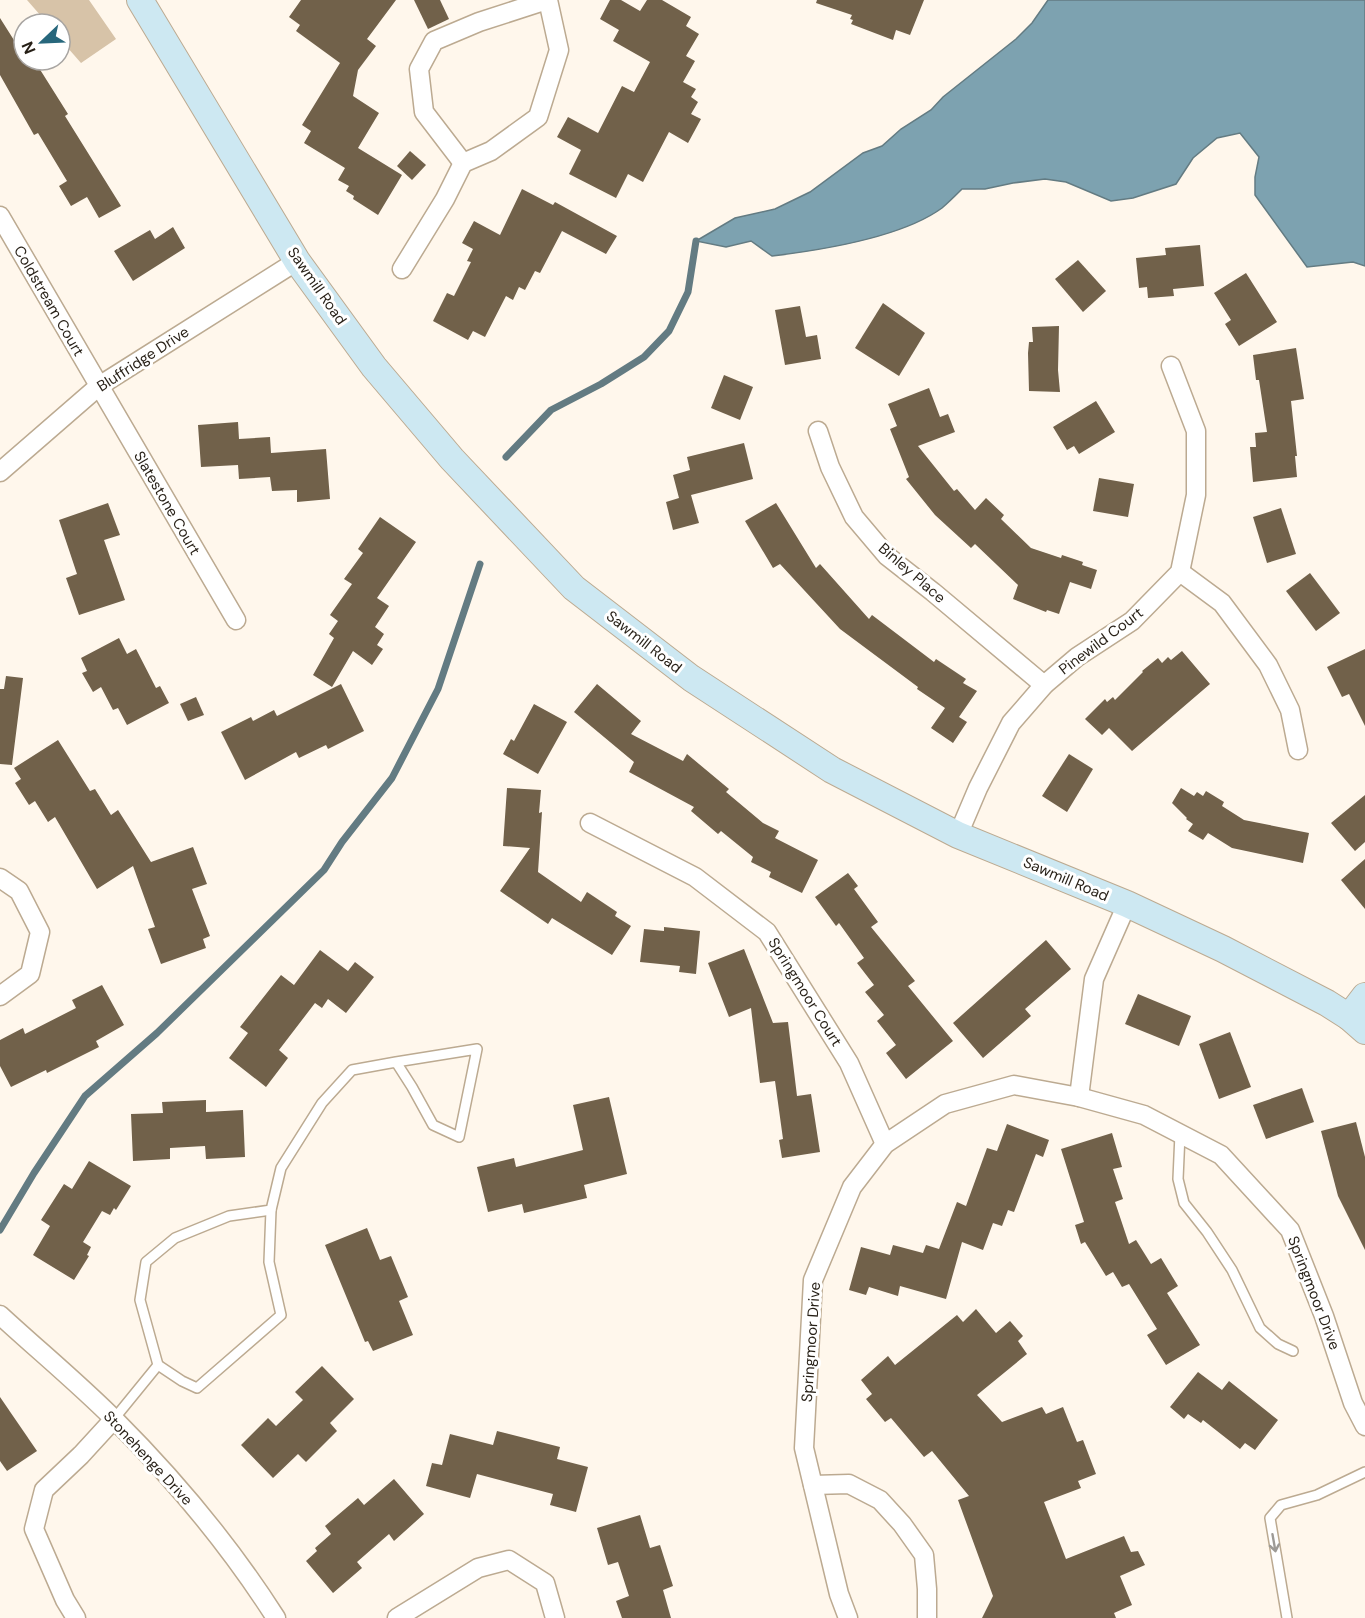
<svg xmlns="http://www.w3.org/2000/svg" width="1365" height="1618" viewBox="0 0 1365 1618" font-family="'DM Sans',sans-serif">
<style>
.green{fill:#d7c3a8}
.water{fill:#7da2b0;stroke:#637b82;stroke-width:1.5}
.lines{fill:none;stroke-linecap:round;stroke-linejoin:round}
.stream{stroke:#637b82;stroke-width:7}
.building{fill:#71614a}
.lane-casing{stroke:#bcaa91;stroke-width:12}
.street-casing{stroke:#bcaa91;stroke-width:21}
.secondary-casing{stroke:#bcaa91;stroke-width:28}
.lane{stroke:#fff;stroke-width:9}
.street{stroke:#fff;stroke-width:18}
.secondary{stroke:#cde8f2;stroke-width:26}
.oneway{stroke:#9d9a96}
.labels{text-anchor:middle;dominant-baseline:central;stroke-width:6;stroke-linejoin:round;paint-order:stroke}
.street-label{font-size:15px;fill:#261f16;stroke:#fff}
</style>
<rect width="100%" height="100%" fill="#fff7ec"/>
<path class="green" d="M27,0H89L116,39L81,63L60,39V24H48Z"/>
<path class="water" d="M1048,0H1365V266L1353,262L1307,267L1255,195V177L1259,157L1240,133L1217,138L1193,158L1176,184L1133,198L1111,201L1066,182L1045,179L1013,183L985,189H962C956,195 949,202 942,208C901,238 822,250 772,256L751,241L726,247L696,241L735,218L775,209L810,192L863,153L882,146L901,129L931,110L943,97L1016,39L1032,23Z"/>
<g class="lines">
<g class="stream">
<path d="M506,457L551,410L601,384L644,357L669,331L688,292L696,241"/>
<path d="M0,1230L34,1173L85,1096L157,1033L324,870L342,842L392,778L438,689L480,564"/>
</g>
</g>
<g class="building">
<path d="M301,0H396L367,39L376,46L358,70L353,96L379,113L358,148L402,175L378,215L353,199L354,196L346,191L349,186L338,180L345,168L304,143L311,131L302,125L340,63L296,31L300,25L289,17Z"/>
<path d="M414,0H440L449,19L428,29Z"/>
<path d="M610,0H621L640,11L647,0H662L691,17L686,26L699,34L686,56L695,61L683,82L696,89L691,97L698,102L691,114L701,119L688,143L669,132L643,182L628,174L616,198L569,174L581,150L557,137L568,117L598,133L622,86L634,92L650,62L613,41L619,30L600,19Z"/>
<path d="M817,0H924L910,35L896,30L893,40L851,24L853,20L850,19L852,15L816,3Z"/>
<path d="M0,18L24,56V60H34L68,114L65,116L121,206L99,218L87,197L71,206L59,186L67,181L38,133L34,135L0,75Z"/>
<path d="M410,151L426,165L412,180L397,166Z"/>
<path d="M522,189L553,205L555,202L617,236L606,254L562,231L540,273L535,271L525,290L519,287L513,300L506,296L485,337L473,331L468,340L433,321L447,293L454,296L471,262L467,261L473,249L462,243L474,221L500,235Z"/>
<path d="M173,227L185,248L133,281L114,251L150,230L155,239Z"/>
<path d="M1200,245L1204,286L1173,289L1174,296L1148,298L1147,287L1139,288L1136,258L1166,255L1165,248Z"/>
<path d="M1078,260L1106,291L1083,312L1055,279Z"/>
<path d="M1246,273L1277,322L1239,346L1225,324L1231,320L1214,293Z"/>
<path d="M883,303L925,333L899,376L855,348Z"/>
<path d="M800,306L806,337L817,335L821,359L785,365L775,310Z"/>
<path d="M1059,326L1058,370L1060,392L1029,391L1028,353L1029,342H1033L1032,327Z"/>
<path d="M1296,348L1304,399L1291,401L1297,456H1295L1297,477L1253,482L1250,447H1256L1255,433L1267,432L1259,380H1256L1253,355Z"/>
<path d="M724,375L753,387L740,420L711,408Z"/>
<path d="M929,388L940,417L948,414L955,432L918,446L954,491L957,489L975,510L986,498L1004,515L1001,519L1031,548L1061,558L1062,555L1083,562L1082,565L1097,570L1091,589L1070,582L1059,614L1047,610L1046,612L1013,599L1018,585L975,544L971,548L935,515L906,479L909,477L890,429L897,426L888,404Z"/>
<path d="M1096,401L1115,432L1079,454L1074,446L1067,450L1053,427Z"/>
<path d="M238,422L239,439L270,437L271,453L326,449L330,499L297,502V490L272,491L270,477L239,479L238,465L201,467L198,425Z"/>
<path d="M744,443L753,479L691,495L699,523L673,530L666,502L679,498L673,475L690,470L687,457Z"/>
<path d="M1099,478L1134,484L1128,517L1093,511Z"/>
<path d="M108,503L120,535L104,540L125,600L79,615L66,578L77,574L59,520Z"/>
<path d="M776,503L816,568L820,564L869,619L872,615L934,662L936,659L966,679L963,683L977,691L959,717L967,722L953,743L931,728L945,708L917,689L918,687L840,629L780,564L773,568L745,521Z"/>
<path d="M1281,508L1296,554L1267,563L1253,517Z"/>
<path d="M380,517L416,542L377,598L389,606L375,627L384,634L377,645L383,649L372,665L353,651L332,687L313,675L334,638L329,634L338,621L330,615L352,584L344,579L363,553L358,549Z"/>
<path d="M1310,573L1340,613L1316,631L1286,591Z"/>
<path d="M119,638L127,654L136,649L156,688L160,686L169,703L127,725L118,708L113,710L101,687L93,692L82,673L87,671L81,658Z"/>
<path d="M1365,649V726L1349,694L1342,697L1327,667Z"/>
<path d="M1182,651L1210,684L1132,751L1109,728L1102,735L1085,719L1105,699L1107,702L1113,697L1115,700L1143,672L1142,671L1158,658L1162,663L1168,657L1171,660Z"/>
<path d="M6,676L23,678L12,765L0,764V689H4Z"/>
<path d="M341,684L364,731L328,749L326,745L299,758L296,752L245,780L221,732L251,717L253,721L274,710L277,716Z"/>
<path d="M597,684L641,721L631,734L683,761L687,754L729,789L726,792L763,823L779,831L775,838L818,860L802,893L769,877L771,872L751,862L753,857L721,831L718,834L691,811L694,807L629,772L634,762L574,712Z"/>
<path d="M196,697L204,715L188,721L180,704Z"/>
<path d="M534,704L567,722L538,774L503,754L511,739L514,741Z"/>
<path d="M58,740L90,791L95,789L111,815L118,810L151,862L193,847L207,884L192,889L210,936L203,939L206,948L161,964L148,929L155,927L133,866L97,889L55,817L48,822L35,801L29,805L15,783L21,779L14,768Z"/>
<path d="M1069,754L1093,769L1067,812L1042,796Z"/>
<path d="M507,788L541,790L539,813L542,812L538,872L581,902L587,892L617,912L615,916L631,926L612,955L552,918L548,924L500,891L530,848L503,846Z"/>
<path d="M1181,788L1194,796L1197,792L1203,796L1206,791L1224,802L1222,806L1244,820L1309,833L1303,863L1232,848L1208,833L1203,840L1188,831L1193,824L1186,819L1187,818L1172,803Z"/>
<path d="M1365,795V842L1355,851L1331,823Z"/>
<path d="M1365,859V909L1341,880Z"/>
<path d="M848,873L858,886L854,889L878,922L871,927L915,981L908,986L953,1041L906,1079L886,1053L896,1045L877,1021L884,1015L865,992L874,985L857,963L864,958L839,923L836,926L815,897Z"/>
<path d="M664,927L700,931L696,974L679,972L680,966L640,962L644,929L664,931Z"/>
<path d="M1046,940L1071,969L1025,1009L1031,1016L983,1058L953,1023Z"/>
<path d="M744,949L773,1023L788,1022L797,1096L811,1094L820,1152L782,1158L779,1140L783,1139L775,1081L760,1083L751,1008L729,1017L708,963Z"/>
<path d="M320,950L348,971L355,962L374,977L346,1013L328,999L322,1008L315,1003L279,1050L288,1058L266,1087L229,1058L248,1033L240,1027L281,975L294,985Z"/>
<path d="M102,985L124,1025L96,1041L99,1047L47,1073L46,1070L11,1087L0,1066V1040L23,1028L25,1034L76,1008L72,1000Z"/>
<path d="M1138,994L1191,1016L1179,1046L1125,1024Z"/>
<path d="M1230,1032L1251,1087L1219,1099L1199,1044Z"/>
<path d="M1302,1088L1314,1122L1266,1139L1253,1105Z"/>
<path d="M609,1097L627,1174L584,1185L587,1198L524,1213L522,1204L488,1212L477,1167L514,1158L516,1167L583,1150L573,1105Z"/>
<path d="M206,1100V1112L243,1110L245,1157L206,1159L205,1146L170,1148V1159L133,1161L131,1114L163,1113L162,1102Z"/>
<path d="M1356,1122L1365,1157V1250L1338,1196L1321,1131Z"/>
<path d="M1007,1124L1049,1140L1043,1157L1036,1154L1014,1212L1008,1210L1002,1226L993,1223L983,1250L962,1242L946,1299L900,1286L898,1296L869,1287L866,1295L849,1290L861,1247L890,1255L893,1245L923,1253L926,1245L939,1249L957,1202L966,1206L987,1148L997,1151Z"/>
<path d="M1112,1133L1122,1167L1113,1169L1123,1199L1115,1202L1129,1244L1136,1240L1151,1264L1161,1258L1178,1286L1167,1293L1200,1345L1166,1365L1147,1335L1157,1329L1129,1284L1122,1287L1113,1272L1106,1276L1085,1242L1081,1244L1075,1225L1084,1222L1061,1149Z"/>
<path d="M89,1161L131,1186L116,1210L114,1208L110,1215L102,1211L83,1242L91,1247L87,1255L89,1256L74,1280L33,1255L50,1226L41,1220L64,1184L72,1189Z"/>
<path d="M367,1228L380,1260L391,1256L408,1297L399,1301L413,1335L373,1351L368,1341L365,1342L325,1245Z"/>
<path d="M976,1309L996,1333L1010,1321L1023,1336L1018,1341L1027,1354L977,1395L1002,1422L1042,1407L1046,1414L1063,1407L1077,1442L1083,1440L1096,1474L1078,1481L1081,1488L1044,1502L1066,1559L1124,1536L1131,1552L1138,1551L1145,1565L1120,1576L1132,1605L1114,1613L1116,1618H982L993,1596L958,1500L969,1496L932,1451L924,1457L891,1418L885,1422L866,1399L872,1394L861,1380L888,1356L895,1365L957,1315L963,1322Z"/>
<path d="M322,1366L354,1399L330,1423L337,1431L306,1462L298,1454L273,1478L241,1445L268,1418L276,1426L303,1400L295,1392Z"/>
<path d="M1198,1372L1222,1390L1229,1381L1278,1420L1255,1450L1245,1443L1240,1449L1203,1420L1201,1423L1188,1414L1184,1419L1170,1407Z"/>
<path d="M0,1397L37,1451L7,1471L0,1461Z"/>
<path d="M497,1431L560,1447L557,1459L588,1467L576,1512L550,1505L553,1494L477,1474L470,1498L426,1486L432,1463L442,1465L450,1434L493,1445Z"/>
<path d="M394,1479L424,1514L394,1541L389,1534L357,1562L362,1568L333,1593L306,1561L317,1551L315,1548L331,1534L325,1526L358,1498L364,1505Z"/>
<path d="M640,1515L650,1548L660,1545L673,1586L663,1590L671,1618H622L616,1601L629,1596L618,1562L608,1565L597,1528Z"/>
</g>
<g class="lines">
<g class="lane-casing">
<g id="lane">
<path d="M1180,1134L1178,1179L1184,1203L1207,1232L1232,1270L1260,1328L1278,1344L1293,1351"/>
<path d="M158,1365L182,1381L197,1388L281,1315L269,1262L271,1210"/>
<path d="M114,1419L158,1365L140,1300L146,1262L175,1238L229,1216L271,1210L281,1168L322,1103L352,1070L396,1062L412,1087L433,1125L459,1137L477,1049L396,1062"/>
<path d="M1287,1618L1270,1518L1281,1505L1317,1495L1365,1472"/>
</g>
</g>
<g class="street-casing">
<g id="street">
<path d="M463,163L424,112L419,69L434,41L479,22L547,0"/>
<path d="M0,216L236,620"/>
<path d="M402,269L445,199L463,163L491,151L538,117L559,50L548,0"/>
<path d="M818,431L830,467L854,517L887,556L933,592L1044,685"/>
<path d="M0,472L99,386L297,261"/>
<path d="M1180,572L1222,603L1268,665L1290,710L1298,750"/>
<path d="M590,823L695,877L767,932L849,1063L885,1144"/>
<path d="M958,835L978,788L1011,723L1044,685L1077,657L1132,621L1180,572L1196,495V431L1171,366"/>
<path d="M0,878L19,891L40,932L30,974L0,996"/>
<path d="M1079,1097L1094,979L1127,904"/>
<path d="M0,1315C38,1350 78,1383 115,1420C175,1480 230,1546 276,1618"/>
<path d="M813,1485L849,1484L880,1500L902,1524L924,1555L927,1589V1618"/>
<path d="M76,1618L65,1600L34,1529L44,1490L81,1455L114,1419"/>
<path d="M397,1618L478,1568L509,1560L545,1583L555,1618"/>
<path d="M848,1618L839,1594L804,1448L813,1280L852,1187L885,1144L945,1104L1014,1085L1079,1097L1144,1115L1221,1155L1290,1230L1324,1316L1353,1403L1365,1426"/>
</g>
</g>
<g class="secondary-casing">
<g id="secondary">
<path d="M140,0L297,261L374,367L452,459L574,588L691,678L832,770L958,835L1127,904L1223,949L1327,1003L1349,1017L1365,1031"/>
<path d="M1349,1017L1365,996"/>
</g>
</g>
<use href="#lane" class="lane"/>
<use href="#street" class="street"/>
<use href="#secondary" class="secondary"/>
</g>
<defs><path id="oneway-shaft" d="M-6 0H5M1.5-3L5.5 0L1.5 3" fill="none" stroke-width="1.6" stroke-linecap="round" stroke-linejoin="round" transform="scale(1.5)"/></defs>
<use class="oneway" href="#oneway-shaft" transform="translate(1274 1543) rotate(80)"/>
<g class="labels">
<g class="street-label">
<text transform="translate(317 286) rotate(55)">Sawmill Road</text>
<text transform="translate(49 301) rotate(60)">Coldstream Court</text>
<text transform="translate(143 359) rotate(-33)">Bluffridge Drive</text>
<text transform="translate(167 503) rotate(60)">Slatestone Court</text>
<text transform="translate(912 573) rotate(41)">Binley Place</text>
<text transform="translate(1101 641) rotate(-37)">Pinewild Court</text>
<text transform="translate(644 642) rotate(38)">Sawmill Road</text>
<text transform="translate(1066 879) rotate(23)">Sawmill Road</text>
<text transform="translate(805 992) rotate(58)">Springmoor Court</text>
<text transform="translate(1314 1293) rotate(69)">Springmoor Drive</text>
<text transform="translate(811 1342) rotate(-86)">Springmoor Drive</text>
<text transform="translate(148 1458) rotate(47)">Stonehenge Drive</text>
</g>
</g>
<g transform="translate(42 42) rotate(247)"><circle r="28" fill="#ffffff" stroke="#a8a5a2" stroke-width="1.5"/>
<path d="M0-4.5L10 22L0 15L-10 22Z" fill="#27677c"/>
<text y="-9" font-size="16" font-weight="bold" text-anchor="middle" fill="#261f16">N</text>
</g>
</svg>
